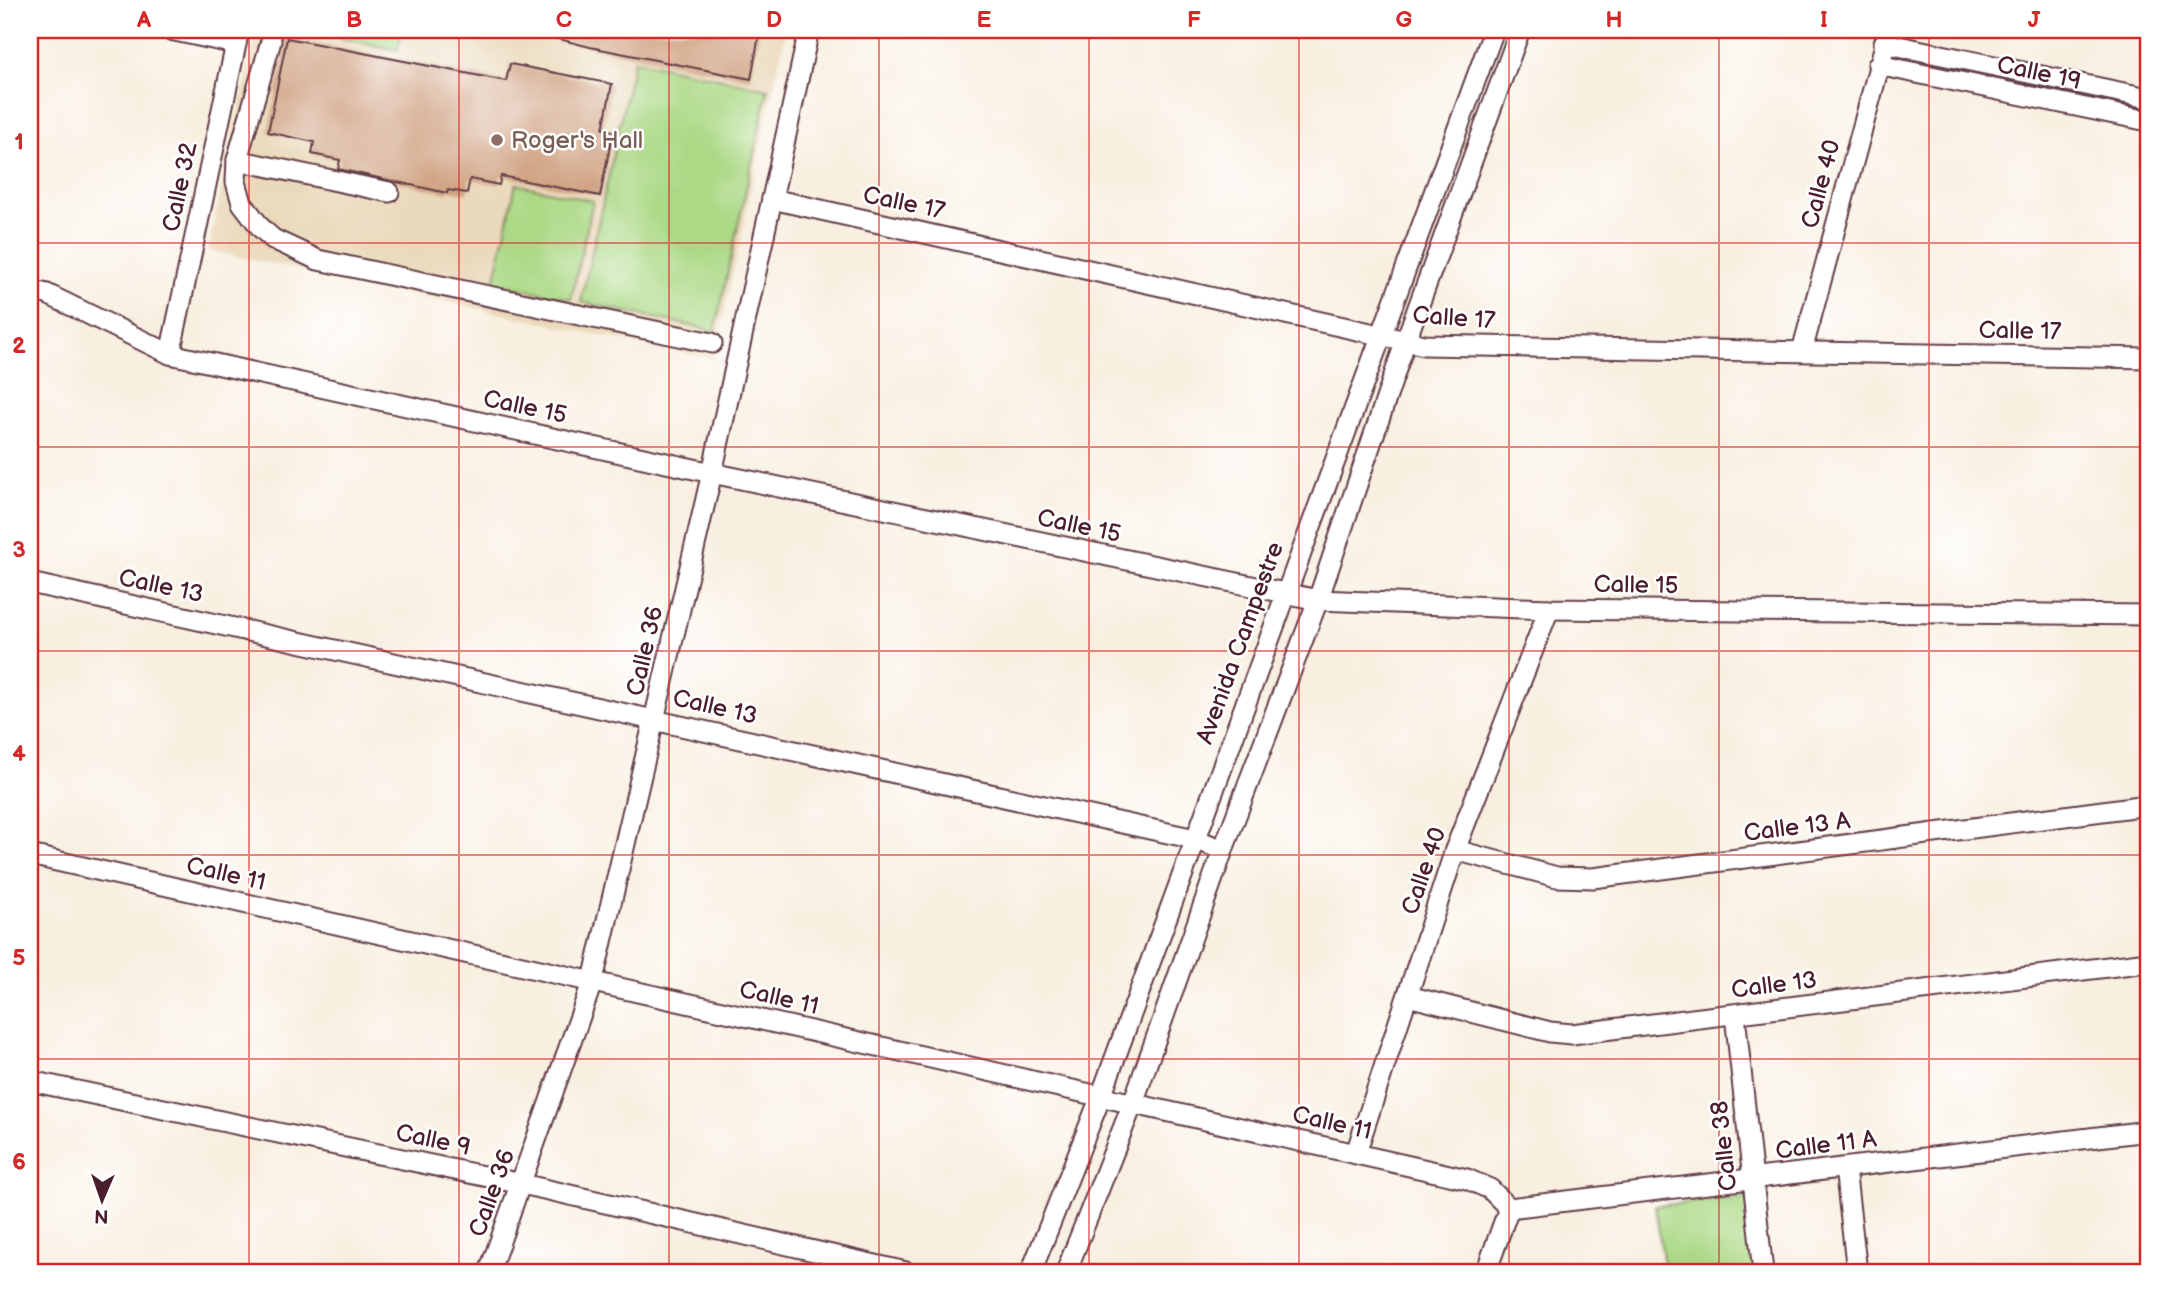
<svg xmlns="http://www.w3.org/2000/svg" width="2178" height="1302" viewBox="0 0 2178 1302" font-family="'Balsamiq Sans',sans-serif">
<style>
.built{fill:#ead9ba}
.green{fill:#acd986;stroke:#7b7c58;stroke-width:2}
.building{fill:#d1a586}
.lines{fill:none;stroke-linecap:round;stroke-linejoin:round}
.minor-casing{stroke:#643e46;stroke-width:23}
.minor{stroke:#fff;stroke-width:19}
.grid{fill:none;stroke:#d62828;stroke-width:2;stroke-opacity:0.55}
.education-dot{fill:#8d6e63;stroke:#fff;stroke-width:2.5}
.labels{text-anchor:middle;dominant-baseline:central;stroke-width:5;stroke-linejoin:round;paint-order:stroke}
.street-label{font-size:24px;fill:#4a1f2b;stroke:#fff}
.education-label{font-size:24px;fill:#785e54;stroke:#fff;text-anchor:start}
.neatline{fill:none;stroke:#d62828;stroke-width:2.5}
.grid-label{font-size:23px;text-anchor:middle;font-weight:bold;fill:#d62828}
</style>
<rect width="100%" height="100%" fill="#fff"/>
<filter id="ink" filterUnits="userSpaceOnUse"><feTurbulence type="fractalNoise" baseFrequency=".0143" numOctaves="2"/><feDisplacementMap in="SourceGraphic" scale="14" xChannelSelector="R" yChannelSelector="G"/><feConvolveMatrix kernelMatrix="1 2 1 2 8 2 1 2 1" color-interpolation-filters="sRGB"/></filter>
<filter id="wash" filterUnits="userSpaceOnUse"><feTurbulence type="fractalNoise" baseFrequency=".00686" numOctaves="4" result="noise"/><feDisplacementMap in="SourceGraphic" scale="28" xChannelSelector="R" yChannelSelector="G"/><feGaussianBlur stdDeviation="1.57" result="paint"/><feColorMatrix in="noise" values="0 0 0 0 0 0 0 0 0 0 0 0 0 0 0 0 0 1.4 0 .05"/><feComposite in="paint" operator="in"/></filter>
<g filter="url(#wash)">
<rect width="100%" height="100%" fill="#f8efe0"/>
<path class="built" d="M257,30H786L714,360L208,250Z"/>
<g class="green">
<path d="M303,30H402L398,50Z"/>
<path d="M634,60L768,89L715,331L581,302Z"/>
<path d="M516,184L593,201L571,299L494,283Z"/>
<path d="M1747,1197L1756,1272H1665L1655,1206Z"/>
</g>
<g id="blocks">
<g class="building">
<path d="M552,30H760L751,79L590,47L551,37Z"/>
<path d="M287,38L506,81L510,64L612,84L603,129L613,131L600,196L501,176L499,185L470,179L467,193L448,190L447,193L338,169L340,160L312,154L314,142L268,132Z"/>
</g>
</g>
</g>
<g filter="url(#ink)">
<use href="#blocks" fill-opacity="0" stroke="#643e46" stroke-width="2"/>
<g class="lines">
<g class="minor-casing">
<g id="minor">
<path d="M170,30L236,44"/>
<path d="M271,41L237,160L236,182L242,203L261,228L273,239L318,260L712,343"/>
<path d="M1884,43L2148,98"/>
<path d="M1878,65L2148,121"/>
<path d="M237,160L389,192"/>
<path d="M772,199L1424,345L2148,358"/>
<path d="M30,290L47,294L170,354L712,473L1318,600L1549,609L2148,615"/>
<path d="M1802,351L1889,30"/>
<path d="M170,354L239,30"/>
<path d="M30,583L1195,839L1223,850"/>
<path d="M1455,850L1557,877L1593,878L2148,805"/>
<path d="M30,855L1467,1179L1490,1189L1509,1208"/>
<path d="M1408,996L1550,1032L1572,1034L2148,962"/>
<path d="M1735,1015L1763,1272"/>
<path d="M30,1081L522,1184L906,1272"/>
<path d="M1356,1153L1455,850L1549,609"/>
<path d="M1845,1168L1857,1272"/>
<path d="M1509,1208L2148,1131"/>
<path d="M489,1272L593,980L712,473L809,30"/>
<path d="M1031,1272L1101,1096L1494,30"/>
<path d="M1066,1272L1133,1103L1223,850L1318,600L1406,340L1520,30"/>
<path d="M1486,1272L1509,1208"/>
</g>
</g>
<use href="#minor" class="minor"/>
</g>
</g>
<path class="grid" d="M249,30V1272M459,30V1272M669,30V1272M879,30V1272M1089,30V1272M1299,30V1272M1509,30V1272M1719,30V1272M1929,30V1272M30,243H2148M30,447H2148M30,651H2148M30,855H2148M30,1059H2148"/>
<circle class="education-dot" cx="497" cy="140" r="7"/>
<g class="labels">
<g class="street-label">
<text transform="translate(2039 73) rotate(12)">Calle 19</text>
<text transform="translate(1821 184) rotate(-75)">Calle 40</text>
<text transform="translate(180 187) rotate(-78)">Calle 32</text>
<text transform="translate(904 203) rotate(12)">Calle 17</text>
<text transform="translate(1454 318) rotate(4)">Calle 17</text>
<text transform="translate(2020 331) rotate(1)">Calle 17</text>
<text transform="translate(525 407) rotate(12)">Calle 15</text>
<text transform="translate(1079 526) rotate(12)">Calle 15</text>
<text transform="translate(1636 585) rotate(1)">Calle 15</text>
<text transform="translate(161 586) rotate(12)">Calle 13</text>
<text transform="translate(1240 643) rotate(-70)">Avenida Campestre</text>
<text transform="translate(645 651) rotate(-77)">Calle 36</text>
<text transform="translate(715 707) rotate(13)">Calle 13</text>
<text transform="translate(1797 827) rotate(-7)">Calle 13 A</text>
<text transform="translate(1424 871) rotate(-71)">Calle 40</text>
<text transform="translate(226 874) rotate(13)">Calle 11</text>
<text transform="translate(1774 985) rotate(-7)">Calle 13</text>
<text transform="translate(779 998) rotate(13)">Calle 11</text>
<text transform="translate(1332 1123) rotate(13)">Calle 11</text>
<text transform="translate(433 1140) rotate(12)">Calle 9</text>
<text transform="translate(1826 1145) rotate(-7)">Calle 11 A</text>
<text transform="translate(1724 1146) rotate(-96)">Calle 38</text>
<text transform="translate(492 1193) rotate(-70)">Calle 36</text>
</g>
<g class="education-label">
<text x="511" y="140">Roger's Hall</text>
</g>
</g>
<rect width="2178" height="1302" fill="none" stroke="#fff" stroke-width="77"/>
<g transform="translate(102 1200) rotate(182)" stroke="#ffffff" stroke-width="5" paint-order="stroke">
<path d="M0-5L12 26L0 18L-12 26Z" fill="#4a1f2b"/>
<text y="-10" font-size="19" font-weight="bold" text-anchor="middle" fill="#4a1f2b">N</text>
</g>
<rect x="38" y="38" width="2102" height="1226" class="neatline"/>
<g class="grid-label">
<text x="144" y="27">A</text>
<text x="354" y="27">B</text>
<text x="564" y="27">C</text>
<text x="774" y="27">D</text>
<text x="984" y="27">E</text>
<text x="1194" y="27">F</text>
<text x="1404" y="27">G</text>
<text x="1614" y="27">H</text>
<text x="1824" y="27">I</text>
<text x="2034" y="27">J</text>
<text x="19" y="149">1</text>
<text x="19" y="353">2</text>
<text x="19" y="557">3</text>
<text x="19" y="761">4</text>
<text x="19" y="965">5</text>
<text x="19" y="1169">6</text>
</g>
</svg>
